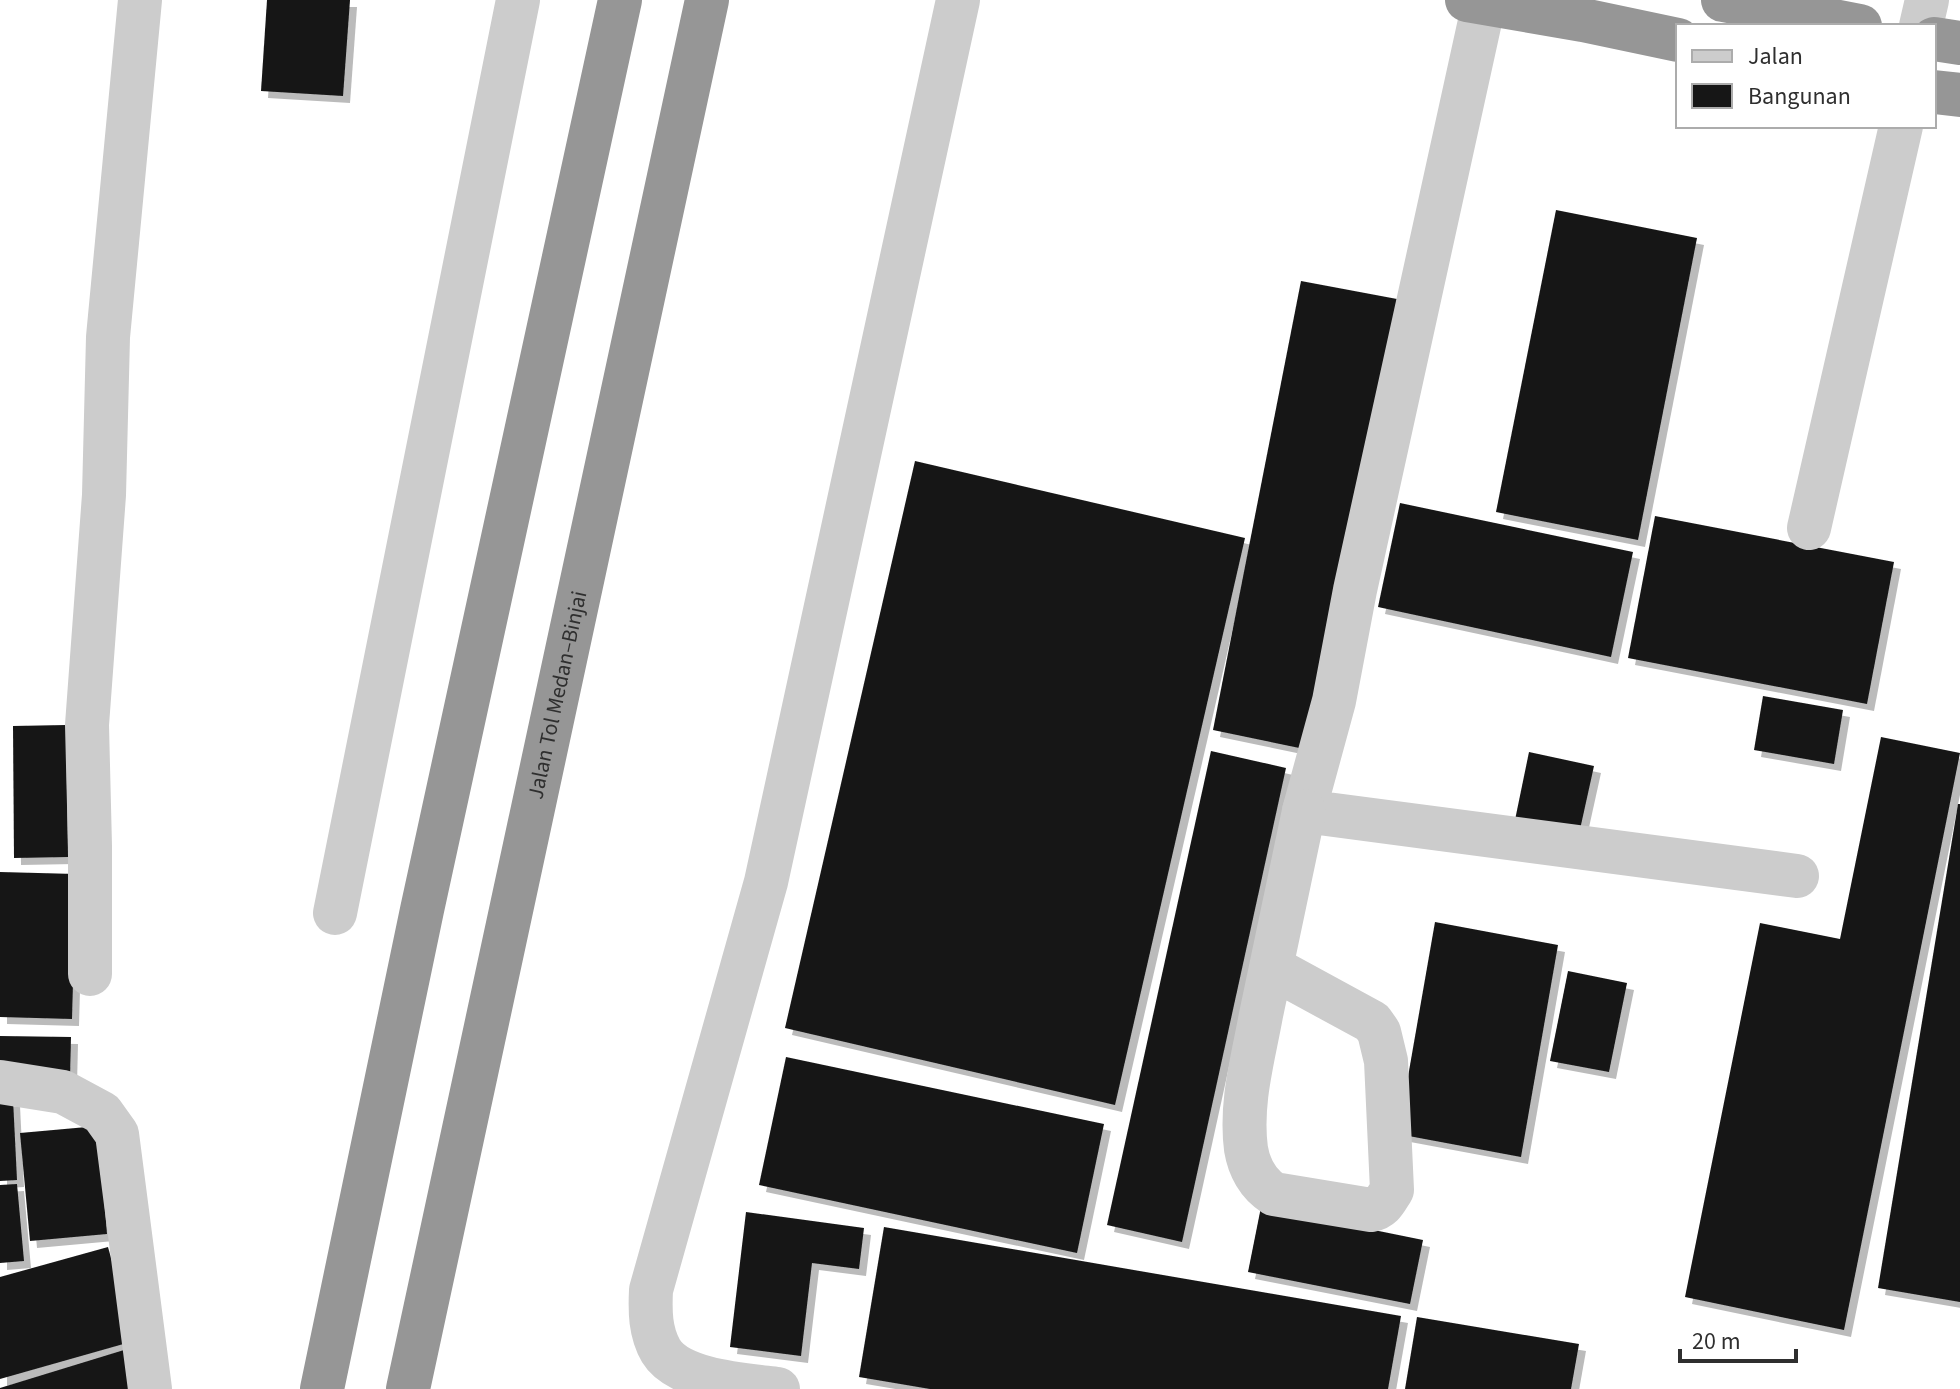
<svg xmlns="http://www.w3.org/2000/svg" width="1960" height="1389" viewBox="0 0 1960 1389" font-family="'Source Sans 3',sans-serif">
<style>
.building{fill:#161616;filter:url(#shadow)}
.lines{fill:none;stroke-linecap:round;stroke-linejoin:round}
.minor{stroke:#ccc;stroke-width:44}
.highway{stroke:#969696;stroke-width:44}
.labels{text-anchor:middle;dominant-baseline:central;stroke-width:8;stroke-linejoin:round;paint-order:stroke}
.street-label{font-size:22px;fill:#2f2f2f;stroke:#fff}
</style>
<defs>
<filter id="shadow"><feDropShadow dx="7" dy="7" stdDeviation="0" flood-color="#0004"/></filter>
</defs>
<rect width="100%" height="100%" fill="#fff"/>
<g class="building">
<path d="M267,0H350L343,96L261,91Z"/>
<path d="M1556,210L1697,238L1638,540L1496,512Z"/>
<path d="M1301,281L1397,299L1309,750L1213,730Z"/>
<path d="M915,461L1245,538L1115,1105L785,1028Z"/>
<path d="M1400,503L1633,552L1611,657L1378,607Z"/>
<path d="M1655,516L1894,562L1867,704L1628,658Z"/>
<path d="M1763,696L1843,710L1834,764L1754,750Z"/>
<path d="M66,725L68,857L14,858L13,726Z"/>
<path d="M1881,737L1960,753L1844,1330L1685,1297L1760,923L1840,939Z"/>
<path d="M1211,751L1286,768L1182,1242L1107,1225Z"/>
<path d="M1529,752L1594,766L1579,834L1515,820Z"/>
<path d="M1958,804H1960V1302L1878,1288Z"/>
<path d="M0,872L76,874L72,1019L0,1017Z"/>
<path d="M1435,922L1558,945L1521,1157L1398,1134Z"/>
<path d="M1568,971L1627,983L1609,1072L1550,1061Z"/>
<path d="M0,1036L71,1037L70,1078H0Z"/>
<path d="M786,1057L1104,1124L1077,1253L759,1185Z"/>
<path d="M13,1099L17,1180L0,1181V1100Z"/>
<path d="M98,1126L107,1234L30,1241L20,1133Z"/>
<path d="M17,1184L24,1261L0,1263V1185Z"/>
<path d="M1261,1207L1423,1240L1410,1304L1248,1272Z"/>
<path d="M746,1212L864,1228L859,1269L812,1263L801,1356L730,1347Z"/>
<path d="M884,1227L1401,1316L1388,1389H930L859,1377Z"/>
<path d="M108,1247L134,1341L0,1379V1277Z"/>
<path d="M1417,1317L1579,1344L1571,1389H1405Z"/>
<path d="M124,1350L136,1389H0V1388Z"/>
</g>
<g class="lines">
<g class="minor">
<path d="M1484,3L1355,590L1334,701L1304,811L1797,876"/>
<path d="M1921,26L1927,0"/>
<path d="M1809,528L1901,126"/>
<path d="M335,913L518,0"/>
<path d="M1271,967L1372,1022L1379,1032L1386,1061L1392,1190C1386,1199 1383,1208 1371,1210L1274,1194C1258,1184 1249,1167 1246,1149C1240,1103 1253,1059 1261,1015C1275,947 1290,879 1304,811"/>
<path d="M90,974V846L87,725L104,495L108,337L140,0"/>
<path d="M0,1082L63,1092L102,1113L117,1134L150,1389"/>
<path d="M778,1389C746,1385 679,1381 661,1351C650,1332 650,1311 651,1290L766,882L958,0"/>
</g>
<g class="highway">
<path d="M1467,0L1583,20L1678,40"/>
<path d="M1723,0L1860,26"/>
<path d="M1934,39L1960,43"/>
<path d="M1934,92L1960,95"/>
<path d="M322,1389L422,910L620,0"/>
<path id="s1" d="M408,1389L707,0"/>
</g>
</g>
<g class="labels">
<g class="street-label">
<text stroke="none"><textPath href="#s1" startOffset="710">Jalan Tol Medan–Binjai</textPath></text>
</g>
</g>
<rect x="1676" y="24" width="260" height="104" fill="#ffffff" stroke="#acacac" stroke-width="2"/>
<rect x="1692" y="50" width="40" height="12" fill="#cccccc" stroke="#acacac" stroke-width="2"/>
<text x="1748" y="64" font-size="24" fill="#2f2f2f">Jalan</text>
<rect x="1692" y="84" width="40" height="24" fill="#161616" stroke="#acacac" stroke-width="2"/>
<text x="1748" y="104" font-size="24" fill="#2f2f2f">Bangunan</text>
<path d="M1680 1349v12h116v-12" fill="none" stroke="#2f2f2f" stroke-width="4"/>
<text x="1692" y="1349" font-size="24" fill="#2f2f2f" stroke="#ffffff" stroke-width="6" paint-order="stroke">20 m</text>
</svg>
